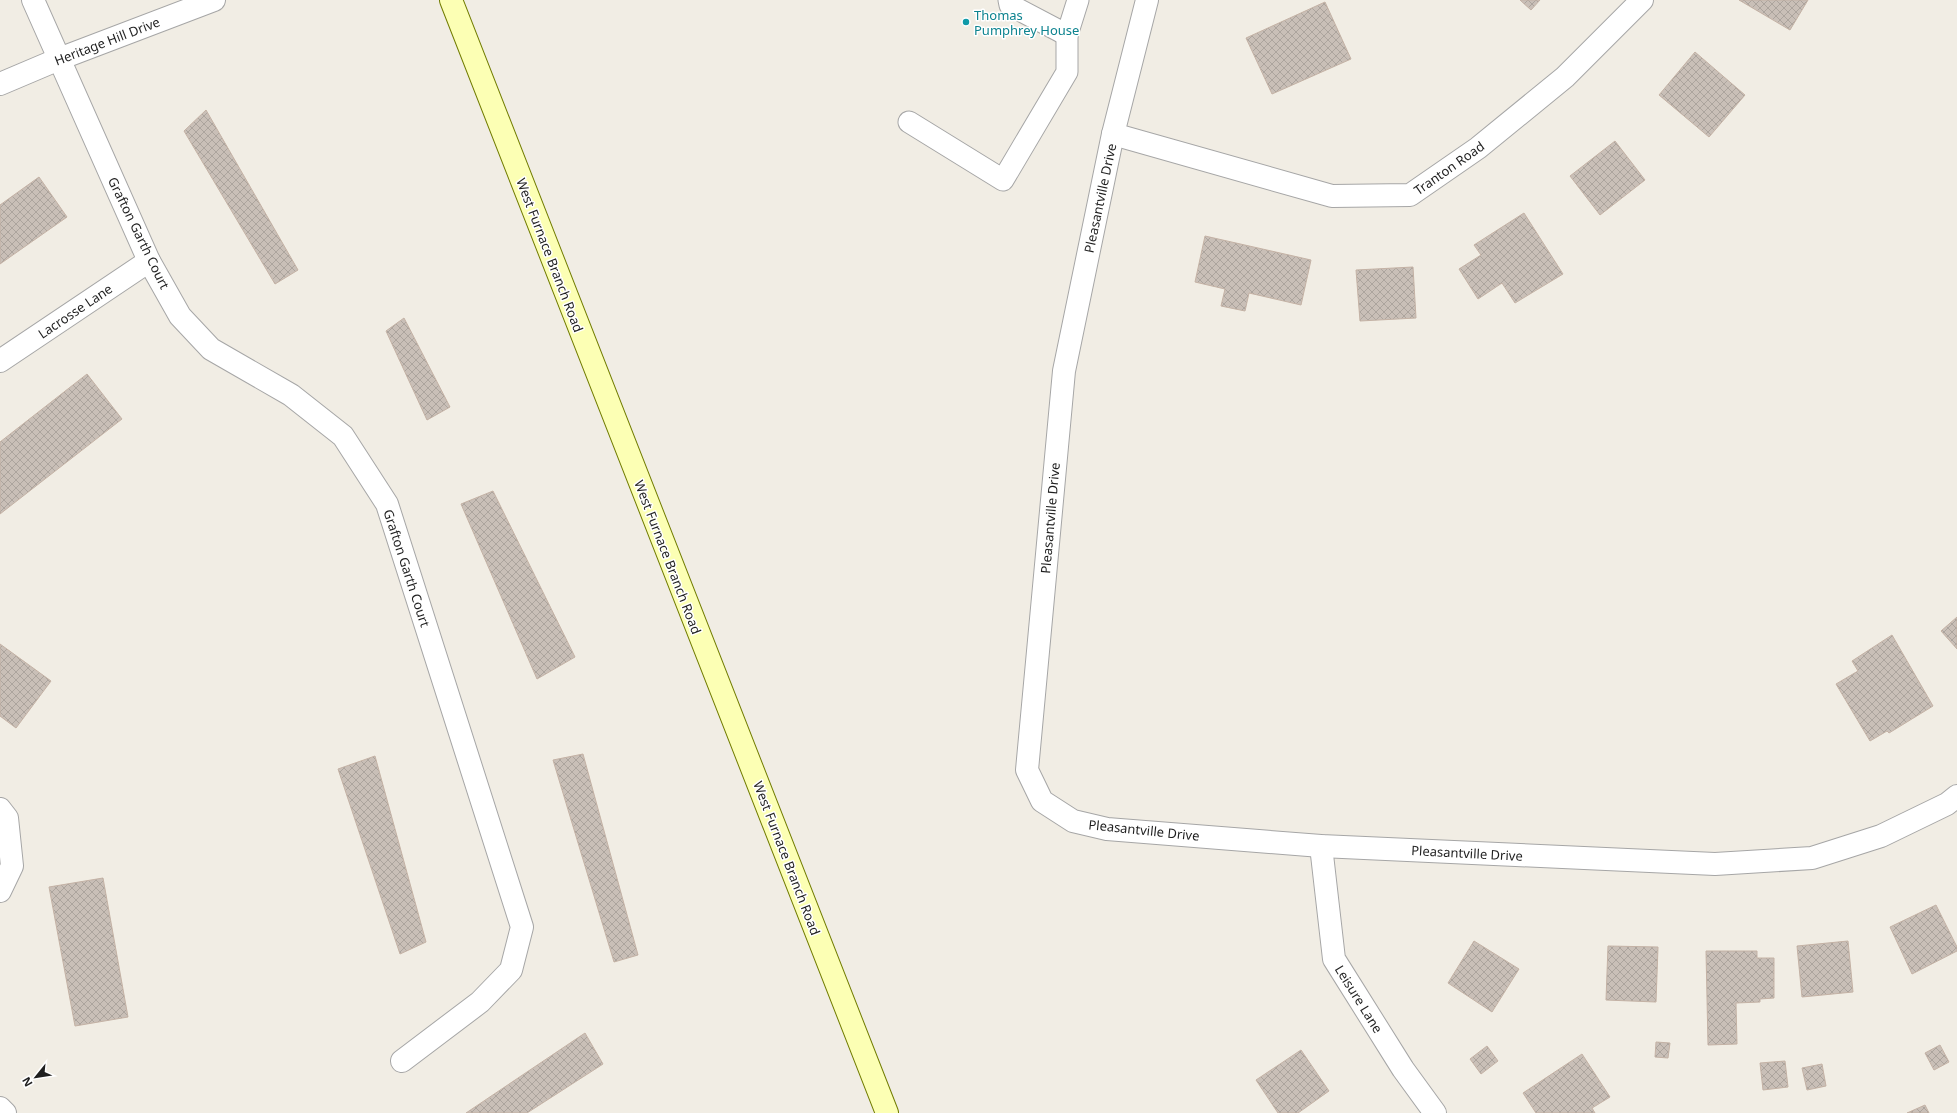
<svg xmlns="http://www.w3.org/2000/svg" width="1957" height="1113" viewBox="0 0 1957 1113" font-family="'Noto Sans',sans-serif">
<style>
.building{fill:url(#building-cross-hatch);stroke:#c4b2a5}
.lines{fill:none;stroke-linecap:round;stroke-linejoin:round}
.service-casing{stroke:#a6a6a6;stroke-width:23}
.minor-casing{stroke:#a6a6a6;stroke-width:24}
.secondary-casing{stroke:#717c00;stroke-width:24}
.service{stroke:#fff;stroke-width:21}
.minor{stroke:#fff;stroke-width:22}
.secondary{stroke:#fcffb4;stroke-width:22}
.culture-dot{fill:#0f9aa8;stroke:#fff;stroke-width:1.5}
.labels{text-anchor:middle;dominant-baseline:central;stroke-width:3;stroke-linejoin:round;paint-order:stroke}
.culture-label{font-size:13px;fill:#0d838f;stroke:#fff;text-anchor:start}
.street-label{font-size:13px;fill:#1f1f1f;stroke:#fff}
</style>
<defs>
<pattern id="building-cross-hatch" width="8" height="8" patternUnits="userSpaceOnUse"><rect width="8" height="8" fill="#c9bfb7"/><path d="M0 0l8 8M0 8l8-8" fill="none" stroke="#aca49d"/></pattern>
</defs>
<rect width="100%" height="100%" fill="#f1ede4"/>
<g class="building">
<path d="M1520,0H1540L1531,10Z"/>
<path d="M1739,0H1808L1790,30Z"/>
<path d="M1325,2L1351,59L1272,94L1246,38Z"/>
<path d="M1695,52L1745,95L1709,137L1659,95Z"/>
<path d="M206,110L298,270L275,284L184,131Z"/>
<path d="M1615,141L1645,180L1600,215L1570,176Z"/>
<path d="M39,177L67,217L0,264V205Z"/>
<path d="M1524,213L1563,274L1515,303L1502,283L1478,299L1459,269L1481,255L1474,245Z"/>
<path d="M1205,236L1311,260L1301,305L1249,293L1245,311L1221,306L1225,289L1195,282Z"/>
<path d="M1413,267L1416,318L1360,321L1356,270Z"/>
<path d="M404,318L450,407L427,420L386,331Z"/>
<path d="M87,374L122,419L0,514V442Z"/>
<path d="M493,491L575,657L537,679L461,504Z"/>
<path d="M1957,617V649L1941,631Z"/>
<path d="M1892,635L1933,706L1889,733L1887,731L1870,741L1836,684L1858,671L1852,661Z"/>
<path d="M0,644L51,681L16,728L0,716Z"/>
<path d="M583,754L638,955L614,962L553,760Z"/>
<path d="M375,756L426,942L400,954L338,769Z"/>
<path d="M103,878L128,1017L75,1026L49,887Z"/>
<path d="M1936,905L1957,947V951L1912,974L1890,927Z"/>
<path d="M1474,941L1519,969L1492,1012L1448,983Z"/>
<path d="M1848,941L1853,992L1802,997L1797,946Z"/>
<path d="M1608,946L1658,947L1656,1002L1606,1000Z"/>
<path d="M1706,951H1757V958H1774V998L1760,999V1002L1736,1003L1737,1044L1708,1045Z"/>
<path d="M585,1033L603,1064L527,1113H466Z"/>
<path d="M1656,1042L1670,1043L1668,1058L1655,1057Z"/>
<path d="M1940,1045L1949,1062L1934,1070L1925,1053Z"/>
<path d="M1487,1046L1498,1061L1481,1074L1470,1059Z"/>
<path d="M1301,1050L1329,1091L1298,1113H1278L1256,1080Z"/>
<path d="M1582,1054L1610,1097L1592,1108L1595,1113H1536L1523,1093Z"/>
<path d="M1785,1061L1788,1087L1763,1090L1760,1063Z"/>
<path d="M1822,1064L1826,1086L1807,1090L1802,1068Z"/>
<path d="M1925,1105L1929,1113H1907Z"/>
</g>
<g class="lines">
<g class="service-casing">
<g id="service">
<path d="M1009,0L1010,5L1067,35L1078,0"/>
<path d="M909,122L1003,180L1067,72V35"/>
</g>
</g>
<g class="minor-casing">
<g id="minor">
<path d="M33,0L149,261L180,316L211,349L291,395L343,436L387,504L522,927L511,970L480,1002L402,1061"/>
<path d="M1147,0L1113,134L1064,371L1027,770L1042,801L1073,821L1107,829L1321,846L1715,864L1812,858L1881,836L1947,804L1957,796"/>
<path d="M0,84L59,59L214,0"/>
<path d="M1113,134L1332,196L1410,195L1478,148L1565,77L1642,0"/>
<path d="M0,361L149,261"/>
<path d="M0,809L7,818L12,866L0,891"/>
<path d="M1321,846L1334,959L1403,1069L1435,1113"/>
<path d="M0,1108L5,1113"/>
</g>
</g>
<g class="secondary-casing">
<path id="secondary" d="M451,0L887,1113"/>
</g>
<use href="#service" class="service"/>
<use href="#minor" class="minor"/>
<use href="#secondary" class="secondary"/>
</g>
<circle class="culture-dot" cx="966" cy="22" r="4"/>
<g class="labels">
<g class="culture-label">
<text x="974" y="15">Thomas<tspan x="974" dy="15">Pumphrey House</tspan></text>
</g>
<g class="street-label">
<text transform="translate(107 41) rotate(-21)">Heritage Hill Drive</text>
<text transform="translate(1449 168) rotate(-35)">Tranton Road</text>
<text transform="translate(1100 198) rotate(-78)">Pleasantville Drive</text>
<text transform="translate(139 233) rotate(64)">Grafton Garth Court</text>
<text transform="translate(550 255) rotate(69)">West Furnace Branch Road</text>
<text transform="translate(75 311) rotate(-34)">Lacrosse Lane</text>
<text transform="translate(1050 518) rotate(-85)">Pleasantville Drive</text>
<text transform="translate(668 557) rotate(69)">West Furnace Branch Road</text>
<text transform="translate(407 568) rotate(72)">Grafton Garth Court</text>
<text transform="translate(1144 830) rotate(6)">Pleasantville Drive</text>
<text transform="translate(1467 853) rotate(3)">Pleasantville Drive</text>
<text transform="translate(787 858) rotate(69)">West Furnace Branch Road</text>
<text transform="translate(1359 999) rotate(58)">Leisure Lane</text>
</g>
</g>
<g transform="translate(36 1077) rotate(240)" stroke="#ffffff" stroke-width="3" paint-order="stroke">
<path d="M0-3L7 15L0 10L-7 15Z" fill="#1f1f1f"/>
<text y="-6" font-size="11" font-weight="bold" text-anchor="middle" fill="#1f1f1f">N</text>
</g>
</svg>
